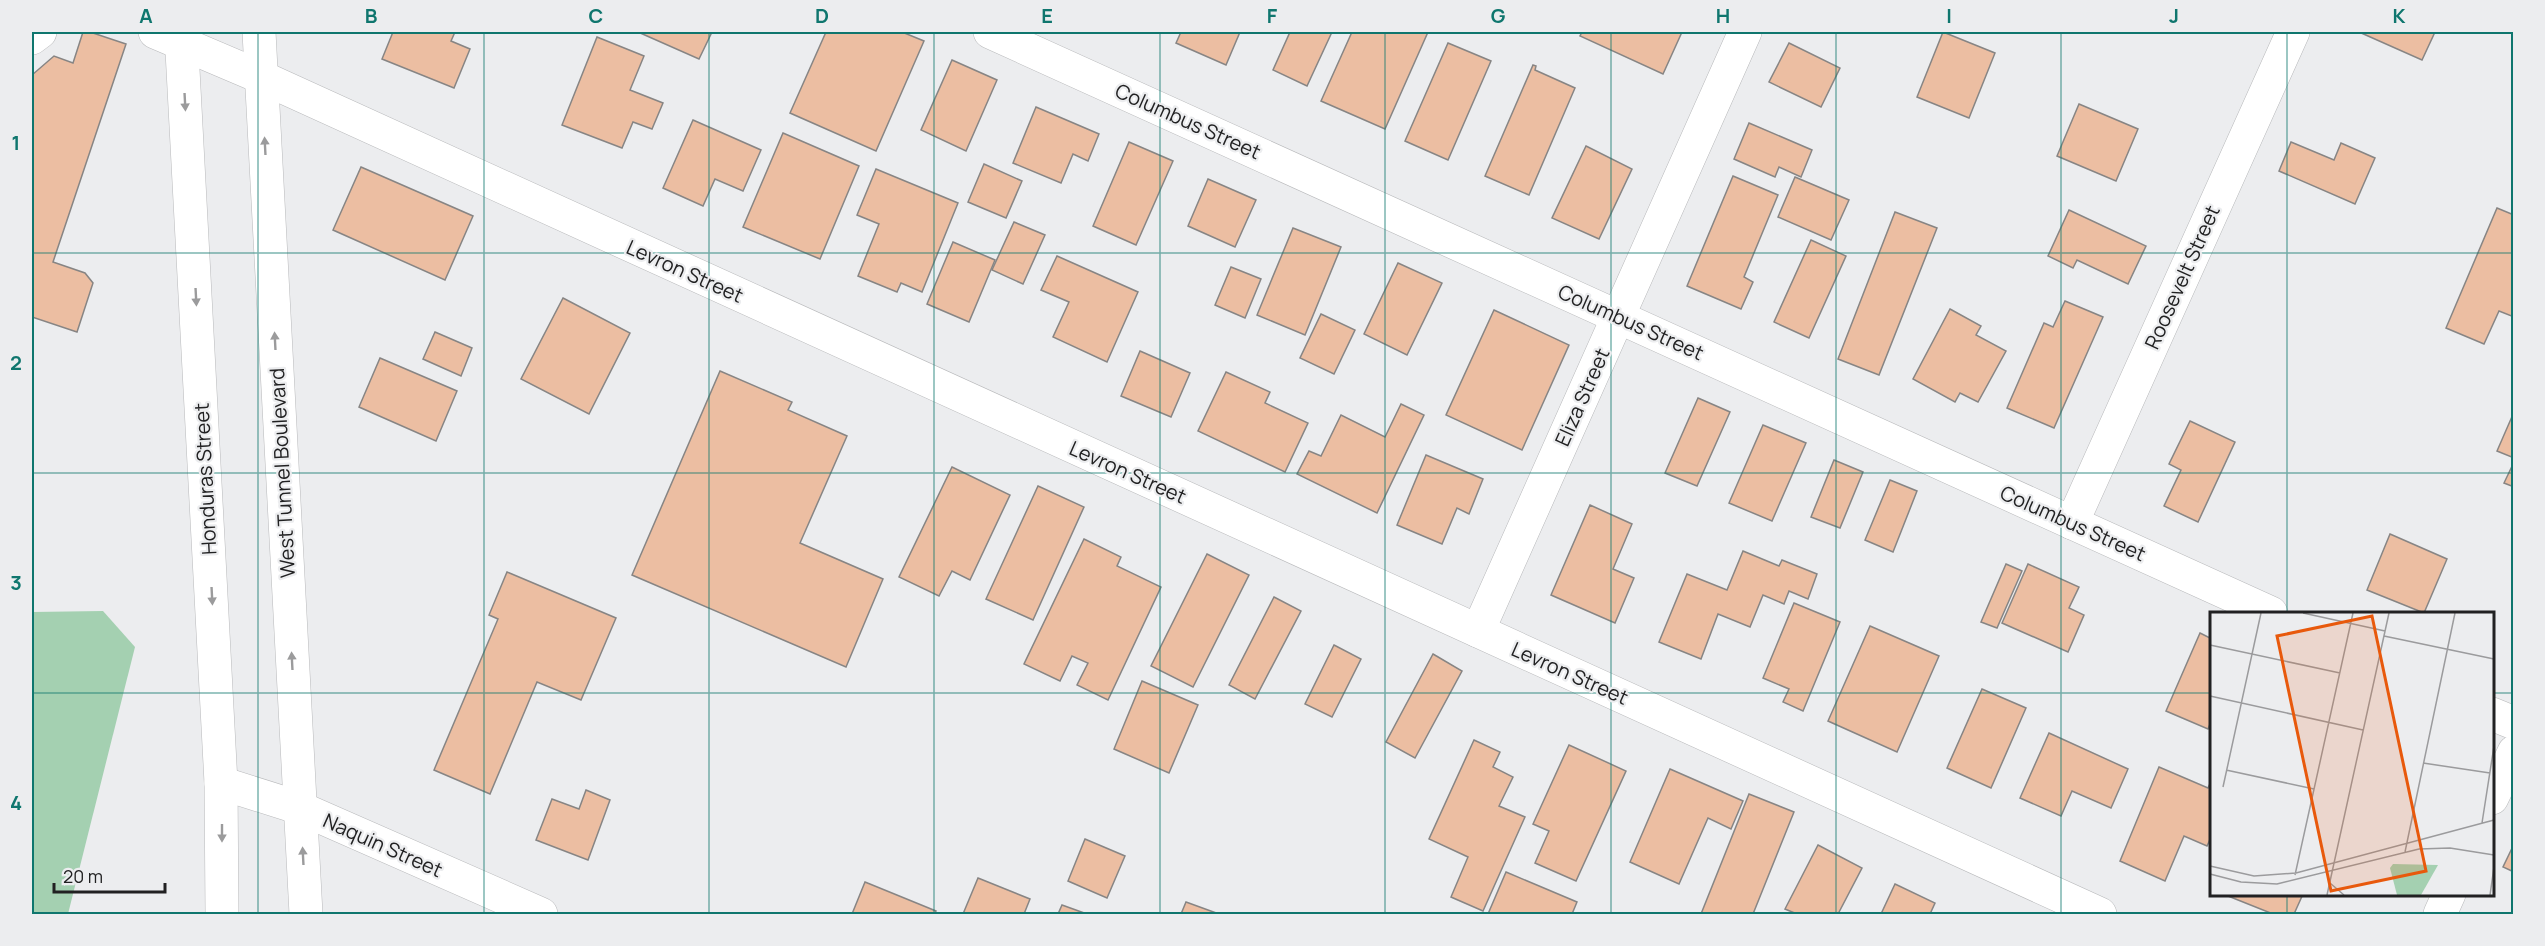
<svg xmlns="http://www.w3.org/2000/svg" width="2545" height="946" viewBox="0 0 2545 946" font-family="Manrope,sans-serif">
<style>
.green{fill:#a4d0b1}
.building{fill:#ecbea2;stroke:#878584;stroke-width:1.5}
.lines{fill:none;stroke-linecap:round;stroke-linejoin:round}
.minor-casing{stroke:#b8b9bb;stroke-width:34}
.major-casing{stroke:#b8b9bb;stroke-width:34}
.minor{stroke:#fff;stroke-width:33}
.major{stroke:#fff;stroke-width:33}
.oneway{fill:#9b9b9c}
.grid{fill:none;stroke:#0f766e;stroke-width:1.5;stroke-opacity:0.55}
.labels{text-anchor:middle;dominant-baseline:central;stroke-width:4.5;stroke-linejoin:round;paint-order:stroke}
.street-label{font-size:20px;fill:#212122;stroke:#ecedef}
.inset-road{fill:none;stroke:#9b9b9d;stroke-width:1.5}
.view{fill:#e8590c;fill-opacity:0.15;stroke:#e8590c;stroke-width:3}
.inset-edge{fill:none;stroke:#212122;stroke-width:3}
.neatline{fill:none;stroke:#0f766e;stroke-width:2}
.grid-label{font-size:20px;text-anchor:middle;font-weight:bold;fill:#0f766e}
</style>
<rect width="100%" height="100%" fill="#ecedef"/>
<path class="green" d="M103,611L135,647L68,914H32V612Z"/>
<g class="building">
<path d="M83,32H90L126,44L53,262L85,273L93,283L77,332L32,317V75L54,56L73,63Z"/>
<path d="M393,32H455L451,41L470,49L454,88L382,59Z"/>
<path d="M638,32H712L699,59Z"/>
<path d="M826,32H902L924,41L876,151L790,113Z"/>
<path d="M1181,32H1240L1226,65L1176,43Z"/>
<path d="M1290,32H1332L1307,86L1273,70Z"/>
<path d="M1352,32H1428L1385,129L1321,101Z"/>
<path d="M1582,32H1682L1663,74L1580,36Z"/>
<path d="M1943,32L1995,53L1969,118L1917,97Z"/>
<path d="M2359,32H2435L2422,60Z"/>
<path d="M597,37L644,56L630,90L663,103L652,129L633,122L622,148L562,125Z"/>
<path d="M1448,43L1491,61L1448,160L1405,141Z"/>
<path d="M1789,43L1840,68L1821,107L1769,82Z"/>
<path d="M952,60L997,80L966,151L921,130Z"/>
<path d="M1533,65L1536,66L1535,70L1575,88L1529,195L1485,176Z"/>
<path d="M2079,104L2138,129L2116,181L2057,156Z"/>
<path d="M1036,107L1099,134L1088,161L1073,154L1061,183L1013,163Z"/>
<path d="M693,120L761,150L743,191L715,179L703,206L663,188Z"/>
<path d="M1749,123L1812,150L1801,177L1779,167L1775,177L1734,159Z"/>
<path d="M783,133L859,166L820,259L743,227Z"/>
<path d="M1129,142L1173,161L1136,245L1093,226Z"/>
<path d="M2291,142L2334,160L2341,143L2375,158L2355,204L2279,171Z"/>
<path d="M1586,146L1632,169L1599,239L1552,218Z"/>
<path d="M984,164L1022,181L1006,218L968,202Z"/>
<path d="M361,167L473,216L445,280L333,230Z"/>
<path d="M876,169L958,203L922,292L901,283L897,292L858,276L879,224L857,215Z"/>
<path d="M1733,176L1778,195L1744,277L1753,282L1741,309L1687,286Z"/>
<path d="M1795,177L1849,200L1831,240L1778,217Z"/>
<path d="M1208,179L1256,200L1235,247L1188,226Z"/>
<path d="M2497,208L2514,215V317L2499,311L2484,344L2446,328Z"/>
<path d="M2069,210L2146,246L2128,284L2077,260L2073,268L2048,256Z"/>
<path d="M1895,212L1937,228L1879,375L1838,359Z"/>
<path d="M1014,222L1045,235L1023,284L992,270Z"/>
<path d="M1293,228L1341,247L1305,335L1257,315Z"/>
<path d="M1811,240L1846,256L1809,338L1774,322Z"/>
<path d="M953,242L995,260L969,322L927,304Z"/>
<path d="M1057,256L1138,292L1107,362L1053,337L1069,302L1041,290Z"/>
<path d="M1398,263L1442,283L1407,355L1364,334Z"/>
<path d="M1231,267L1261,279L1245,318L1215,305Z"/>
<path d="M563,298L630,333L589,414L521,379Z"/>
<path d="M2065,301L2103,317L2054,428L2007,408L2044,323L2053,327Z"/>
<path d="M1950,309L1981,326L1976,335L2006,351L1978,402L1960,393L1955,402L1913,379Z"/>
<path d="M1494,310L1569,345L1522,450L1446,415Z"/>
<path d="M1321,314L1355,330L1334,374L1300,358Z"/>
<path d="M435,332L472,348L461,376L423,359Z"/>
<path d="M1140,351L1190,373L1171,417L1121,396Z"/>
<path d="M380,358L457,391L436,441L359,407Z"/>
<path d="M720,371L792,402L788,410L847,436L800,543L883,579L846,667L632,575Z"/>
<path d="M1226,372L1270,392L1265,403L1308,423L1285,472L1198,431Z"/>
<path d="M1698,398L1730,412L1697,486L1665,473Z"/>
<path d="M1401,404L1424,415L1377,513L1297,474L1309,451L1321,456L1341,415L1385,437Z"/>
<path d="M2514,412V458L2497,451Z"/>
<path d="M2190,421L2235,442L2198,522L2164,506L2181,470L2169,464Z"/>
<path d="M1763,425L1806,443L1772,521L1729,503Z"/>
<path d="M1426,455L1483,479L1469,514L1457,508L1442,544L1397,525Z"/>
<path d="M1834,460L1863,472L1840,528L1811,517Z"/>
<path d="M2514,462V487L2504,483Z"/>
<path d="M952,467L1010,495L970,580L952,571L939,596L899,577Z"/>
<path d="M1890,480L1917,491L1893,552L1865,540Z"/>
<path d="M1038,486L1084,507L1033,620L986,599Z"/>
<path d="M1590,505L1632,524L1613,569L1634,578L1615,623L1551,595Z"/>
<path d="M2390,534L2447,559L2424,613L2367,590Z"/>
<path d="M1084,539L1121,557L1117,566L1161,587L1108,700L1077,685L1088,663L1072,656L1060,681L1024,664Z"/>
<path d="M1743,551L1779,566L1782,560L1817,574L1808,599L1789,591L1784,604L1763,595L1750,627L1718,614L1701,659L1659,642L1687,574L1727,590Z"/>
<path d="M1207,554L1249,575L1193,687L1151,666Z"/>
<path d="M2006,564L2022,571L1997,628L1981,622Z"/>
<path d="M2028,564L2079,587L2069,608L2084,615L2068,652L2002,623Z"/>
<path d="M507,572L616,618L581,700L537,682L490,794L434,770L498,619L489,615Z"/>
<path d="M1274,597L1301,611L1255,699L1229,685Z"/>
<path d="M1794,603L1840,622L1803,711L1783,702L1789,689L1763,678Z"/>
<path d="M1870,626L1939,656L1897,752L1828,721Z"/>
<path d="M2200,633L2212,639V719L2208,729L2166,711Z"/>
<path d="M1334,645L1361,659L1332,717L1305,704Z"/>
<path d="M1433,654L1462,671L1415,758L1386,742Z"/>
<path d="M1142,681L1198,705L1169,773L1114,749Z"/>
<path d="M1982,689L2026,708L1991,788L1947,768Z"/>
<path d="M2049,733L2128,769L2111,808L2072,791L2061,816L2020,798Z"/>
<path d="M1474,740L1500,752L1493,767L1513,777L1499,806L1525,817L1483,911L1451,897L1468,857L1429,839Z"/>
<path d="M1569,745L1626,771L1576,881L1535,863L1549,831L1533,824Z"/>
<path d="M2159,767L2208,788L2212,779V835L2207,846L2184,836L2165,881L2120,861Z"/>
<path d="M1670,769L1743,801L1731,829L1708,818L1679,884L1630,862Z"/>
<path d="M586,790L610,800L588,860L536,840L552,799L579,809Z"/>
<path d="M1749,794L1794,812L1753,914H1701Z"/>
<path d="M1085,839L1125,856L1107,898L1068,881Z"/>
<path d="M2514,844V872L2503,867Z"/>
<path d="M1818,845L1862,868L1838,914H1797L1785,909Z"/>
<path d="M1506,872L1577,902L1572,914H1488Z"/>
<path d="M978,878L1030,899L1024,914H963Z"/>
<path d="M865,882L936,911L935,914H852Z"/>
<path d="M1895,884L1935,903L1930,914H1881Z"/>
<path d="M2223,894H2303L2294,914H2273Z"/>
<path d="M1186,902L1219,914H1181Z"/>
<path d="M1062,905L1087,914H1058Z"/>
</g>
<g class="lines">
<g class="minor-casing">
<g id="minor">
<path d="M155,32L261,77L2100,914"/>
<path d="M990,32L2271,613"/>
<path d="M32,38L40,32"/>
<path d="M2072,523L2293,32"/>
<path d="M1478,631L1745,32"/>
<path d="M2492,714L2514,723"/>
<path d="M221,783L300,808L541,914"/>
<path d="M2492,798L2514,752"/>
<path d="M2440,914L2449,894"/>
</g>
</g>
<g class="major-casing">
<g id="major">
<path d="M181,32L221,783L222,914"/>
<path d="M259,32L306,914"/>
</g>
</g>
<use href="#minor" class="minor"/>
<use href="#major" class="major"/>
</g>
<defs><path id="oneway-solid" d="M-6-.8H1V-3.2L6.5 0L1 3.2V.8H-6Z" transform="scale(1.5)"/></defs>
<g class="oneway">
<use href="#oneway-solid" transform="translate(185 102) rotate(87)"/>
<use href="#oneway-solid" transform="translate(265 146) rotate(-93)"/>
<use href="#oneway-solid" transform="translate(196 297) rotate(87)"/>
<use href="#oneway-solid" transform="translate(275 341) rotate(-93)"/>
<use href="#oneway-solid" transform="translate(212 596) rotate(87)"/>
<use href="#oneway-solid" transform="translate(292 661) rotate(-93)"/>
<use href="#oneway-solid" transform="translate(222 833) rotate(90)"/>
<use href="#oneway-solid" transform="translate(303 856) rotate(-93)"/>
</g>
<path class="grid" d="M258,32V914M484,32V914M709,32V914M934,32V914M1160,32V914M1385,32V914M1611,32V914M1836,32V914M2061,32V914M2287,32V613M32,253H2514M32,473H2514M32,693H2212M2492,693H2514M2287,894V914"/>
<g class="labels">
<g class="street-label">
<text transform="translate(1188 121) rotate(24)">Columbus Street</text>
<text transform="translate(685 271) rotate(24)">Levron Street</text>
<text transform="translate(2182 277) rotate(-66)">Roosevelt Street</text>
<text transform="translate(1631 322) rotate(24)">Columbus Street</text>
<text transform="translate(1582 397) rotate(-66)">Eliza Street</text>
<text transform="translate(1128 472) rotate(24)">Levron Street</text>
<text transform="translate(282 473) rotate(-93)">West Tunnel Boulevard</text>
<text transform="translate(205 479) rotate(-93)">Honduras Street</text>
<text transform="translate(2073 523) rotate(24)">Columbus Street</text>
<text transform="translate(1570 673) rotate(24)">Levron Street</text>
<text transform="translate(383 845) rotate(24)">Naquin Street</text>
</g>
</g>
<g transform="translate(2210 612)">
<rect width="284" height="284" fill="#ecedef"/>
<path d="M183,252L228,253L211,283H187L180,256Z" fill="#a4d0b1"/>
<path class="inset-road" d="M93,1L175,19M174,24L284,47M0,33L130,61M0,84L153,118M213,151L280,161M16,158L104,177M13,175L51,1M272,211L284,134M195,240L245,1M0,254L44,264L86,261L284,208M0,262L31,270L67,272L209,237L240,236L284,243M85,263L143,1M120,271L134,283M117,283L179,1M280,283L284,255"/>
<path class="view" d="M162,4L216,259L121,279L67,24Z"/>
<rect width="284" height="284" class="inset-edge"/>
</g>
<rect width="2545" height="946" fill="none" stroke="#ecedef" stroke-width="66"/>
<path d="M54 883v9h111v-9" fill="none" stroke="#212122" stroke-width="3"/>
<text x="63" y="883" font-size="18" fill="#212122" stroke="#ecedef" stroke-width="4.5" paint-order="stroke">20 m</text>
<rect x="33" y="33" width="2479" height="880" class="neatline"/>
<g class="grid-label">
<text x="146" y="23">A</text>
<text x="371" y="23">B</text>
<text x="596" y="23">C</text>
<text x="822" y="23">D</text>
<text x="1047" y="23">E</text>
<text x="1272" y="23">F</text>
<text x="1498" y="23">G</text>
<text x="1723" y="23">H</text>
<text x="1949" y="23">I</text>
<text x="2174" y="23">J</text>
<text x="2399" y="23">K</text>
<text x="16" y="150">1</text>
<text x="16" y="370">2</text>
<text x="16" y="590">3</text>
<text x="16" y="810">4</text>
</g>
</svg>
